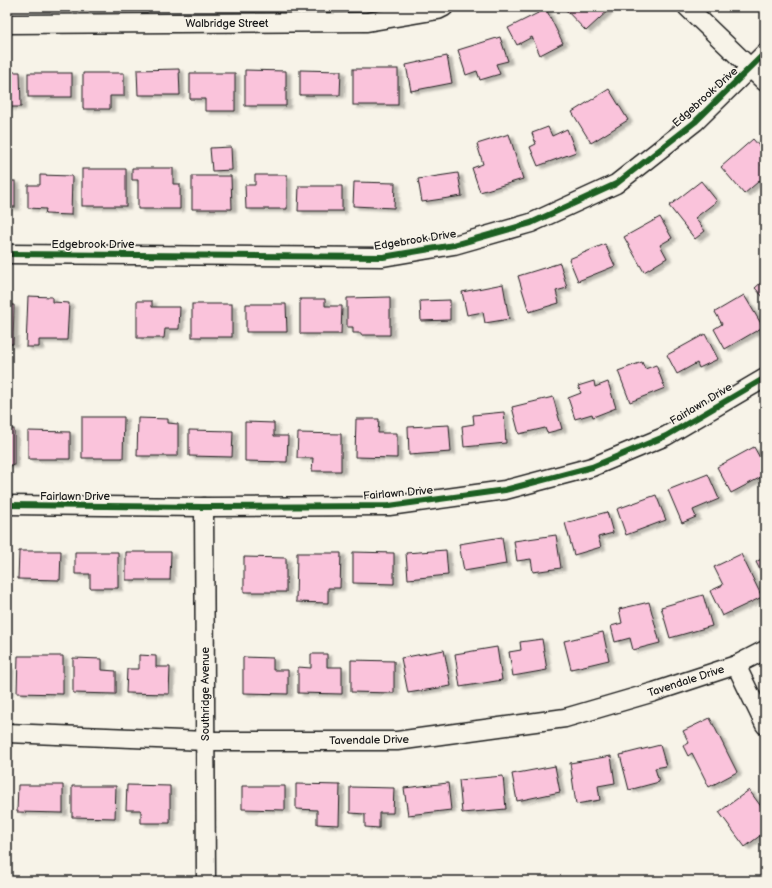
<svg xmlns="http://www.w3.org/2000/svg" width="772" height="888" viewBox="0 0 772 888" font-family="'Balsamiq Sans',sans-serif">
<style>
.building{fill:#fac3db;stroke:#1c1c1c;filter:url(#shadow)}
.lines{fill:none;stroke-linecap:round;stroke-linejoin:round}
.minor-casing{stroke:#1c1c1c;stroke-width:21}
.minor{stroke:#f7f3e8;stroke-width:18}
.cycleway-casing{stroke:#f7f3e8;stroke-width:8}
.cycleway{stroke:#1b5e20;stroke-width:6}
.labels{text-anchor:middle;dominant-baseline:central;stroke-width:3;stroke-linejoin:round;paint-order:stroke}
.street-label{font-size:11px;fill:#1c1c1c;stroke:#f7f3e8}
</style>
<defs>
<filter id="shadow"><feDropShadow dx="4.5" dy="2.5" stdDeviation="1" flood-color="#0004"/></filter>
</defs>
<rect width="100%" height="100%" fill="#f7f3e8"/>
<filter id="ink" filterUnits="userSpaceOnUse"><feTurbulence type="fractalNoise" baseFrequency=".025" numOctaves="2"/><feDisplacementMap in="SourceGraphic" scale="8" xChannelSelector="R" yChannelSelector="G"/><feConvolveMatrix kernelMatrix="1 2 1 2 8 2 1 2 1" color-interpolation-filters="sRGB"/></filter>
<g filter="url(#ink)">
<g class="building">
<path d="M563,7H612L586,31Z"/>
<path d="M546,9L563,43L540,55L532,37L517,45L508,28Z"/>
<path d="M500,37L508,61L496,64L500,74L480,80L477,71L466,75L458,50Z"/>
<path d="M447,56L452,83L411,91L406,65Z"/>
<path d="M179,69L180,95H138L137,70Z"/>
<rect x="353" y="69" width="45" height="36"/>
<path d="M245,70L286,71V106H245Z"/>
<path d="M300,70L341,71L340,95H300Z"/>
<path d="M7,72H20L21,107H7Z"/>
<rect x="28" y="73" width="44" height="24"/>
<path d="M83,73H124V96H110V109H83Z"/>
<path d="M190,73H235V111H205V99H190Z"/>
<path d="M609,89L628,120L591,143L572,112Z"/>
<path d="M548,127L552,136L567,129L576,152L538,166L530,147L536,144L532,133Z"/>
<path d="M509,134L523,179L480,192L472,168L483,164L477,144Z"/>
<path d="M753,139L765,153V162L761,165L765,169V176L744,194L721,167Z"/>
<path d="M231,147L232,170L212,171L210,148Z"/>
<path d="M132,168H173V184H180V209H138V180H132Z"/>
<rect x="82" y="169" width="44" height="37"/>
<path d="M458,173L462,196L422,202L418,179Z"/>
<path d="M40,175L72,176L71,215L45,214L46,209L28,208V185H40Z"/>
<path d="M255,175H287V209H246L245,185H255Z"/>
<path d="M192,176H231L232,209H192Z"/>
<rect x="7" y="181" width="8" height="26"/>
<path d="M701,181L717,201L695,218L705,231L695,239L669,206Z"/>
<path d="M354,182L395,183L394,208L353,206Z"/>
<path d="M299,186H342V211H298Z"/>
<path d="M660,217L672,238L660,245L667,258L644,272L624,237Z"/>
<path d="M605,244L615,266L578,281L569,259Z"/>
<path d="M560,263L567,288L556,291L559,303L529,312L518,276Z"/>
<path d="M765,279V299L755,288Z"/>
<path d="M503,284L509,319L485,323L483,312L467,315L462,292Z"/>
<path d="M744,295L763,327L725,349L714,329L722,324L715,312Z"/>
<path d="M28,296L52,297V302L69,303L67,340H39V347H26Z"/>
<path d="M390,297V335H361V333H353V327H347V298Z"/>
<path d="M300,299H325V306H342L341,334H300Z"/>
<path d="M450,300V320L421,321L420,301Z"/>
<path d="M137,301H152V307H180L179,329H165L164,338H137Z"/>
<rect x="192" y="304" width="40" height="33"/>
<path d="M246,304H286L287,332H246Z"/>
<path d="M7,305H14L13,344H7Z"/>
<path d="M705,334L718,359L699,368L697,363L677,374L667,355Z"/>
<path d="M642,362L645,369L656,365L665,388L630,402L618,371Z"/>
<path d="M594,381L595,387L608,382L616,408L593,417L592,414L575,419L568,398L581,393L578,386Z"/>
<path d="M553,397L562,429L547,433L545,428L519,434L512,407Z"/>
<path d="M504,412L506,443L464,447L462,426L474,424L473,415Z"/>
<path d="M82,417H124L123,458H82Z"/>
<path d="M138,418L168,419V423L178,424V456H137Z"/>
<path d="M356,419H379L378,433H397V458L355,457Z"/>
<path d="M245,422L274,423V436H288L287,462L245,461Z"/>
<path d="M449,425L451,452L409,455L408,427Z"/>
<rect x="7" y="429" width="7" height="36"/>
<path d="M189,430L233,431L232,457L189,456Z"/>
<path d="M28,431L70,432V459H28Z"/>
<path d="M298,433L341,434V471H312L313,458H297Z"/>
<path d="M754,447L765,467V475L731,493L717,467Z"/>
<path d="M708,474L719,499L693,510L696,517L682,523L668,490Z"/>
<path d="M656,495L666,520L626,535L617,509Z"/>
<path d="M607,512L613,533L598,537L601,547L574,555L565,523Z"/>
<path d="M556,535L561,568L533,572L531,559L517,561L514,541Z"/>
<path d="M502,537L506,564L464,571L459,544Z"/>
<path d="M446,550L448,575L408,579L406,553Z"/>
<path d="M19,551H61L60,580L18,579Z"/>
<path d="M75,552H118V588H90V574H75Z"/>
<path d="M126,552H171L170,580H126Z"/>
<path d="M353,552L394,553V584L353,583Z"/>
<path d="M297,553H341L340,588H328V603L296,602Z"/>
<path d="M741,554L762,597L722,616L710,591L723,585L714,567Z"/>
<path d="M244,557L286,558V592H244Z"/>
<path d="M765,557V580L756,562Z"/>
<path d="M703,595L712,626L670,638L661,607Z"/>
<path d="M649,602L660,643L633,650L630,638L615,642L611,626L622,623L619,609Z"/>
<path d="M603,632L609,660L571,669L564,641Z"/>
<path d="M542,639L547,670L513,676L509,652L521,650L520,642Z"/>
<path d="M497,647L502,680L460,687L455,654Z"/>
<path d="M444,650L451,686L408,693L401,658Z"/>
<path d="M311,654H327V667H342V694L298,693V667L311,668Z"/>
<path d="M139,655L156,656V667H170L169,694L126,693L127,669H139Z"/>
<path d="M18,656H63V694L17,693Z"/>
<path d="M243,657L273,658V670H288V694L243,693Z"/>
<path d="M73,658L102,659V670L116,671V694L73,693Z"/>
<path d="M351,660L394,661V693L351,692Z"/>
<path d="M7,667H9L8,694H7Z"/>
<path d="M710,718L737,772L709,787L692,753L688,756L683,746L689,743L683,731Z"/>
<path d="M660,745L666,766L655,768L659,782L629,790L620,755Z"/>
<path d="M611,756L615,783L598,786L600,800L576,804L570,763Z"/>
<path d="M555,766L560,792L517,801L512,774Z"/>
<path d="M503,776L506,809L462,813L459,780Z"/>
<path d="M448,783L451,810L408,815L404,788Z"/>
<path d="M296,784L340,785L339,825L317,824V810L296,809Z"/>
<path d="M18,785H63V813L17,812Z"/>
<path d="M127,785L170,786V823H141V810H126Z"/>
<path d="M72,786H116L115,818L72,817Z"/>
<path d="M242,786H285V810L242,809Z"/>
<path d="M350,787L394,788L393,813H379V828L365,827V814L350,813Z"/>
<path d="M749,790L765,812V832L745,847L719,812Z"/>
</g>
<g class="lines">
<g class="minor-casing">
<g id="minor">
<path d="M687,7L765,82"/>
<path d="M7,24L367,22L438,10L444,7"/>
<path d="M7,254L383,257L454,245L531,223L616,184L695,122L765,53"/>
<path d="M7,505L204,507L389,506L505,490L592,467L666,436L765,378"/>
<path d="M204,507L206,881"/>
<path d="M736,665L765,725"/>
<path d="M7,733L206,741H397L565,718L654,692L736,665L765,650"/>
</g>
</g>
<use href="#minor" class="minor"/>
<g class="cycleway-casing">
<g id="cycleway">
<path d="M7,254L383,257L454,245L531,223L616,184L695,122L765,53"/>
<path d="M7,505L204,507L389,506L505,490L592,467L666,436L765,378"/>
</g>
</g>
<use href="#cycleway" class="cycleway"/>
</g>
</g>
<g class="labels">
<g class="street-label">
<text x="227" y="23">Walbridge Street</text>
<text transform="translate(705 97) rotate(-42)">Edgebrook Drive</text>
<text transform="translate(415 240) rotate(-9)">Edgebrook Drive</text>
<text x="93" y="244">Edgebrook Drive</text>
<text transform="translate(701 404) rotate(-31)">Fairlawn Drive</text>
<text transform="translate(398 493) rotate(-5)">Fairlawn Drive</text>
<text x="75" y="496">Fairlawn Drive</text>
<text transform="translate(686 681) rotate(-18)">Tavendale Drive</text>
<text transform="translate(205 694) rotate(-90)">Southridge Avenue</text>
<text transform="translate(369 740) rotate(-1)">Tavendale Drive</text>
</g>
</g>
<rect width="772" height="888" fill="none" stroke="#f7f3e8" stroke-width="24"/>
<rect x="12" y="12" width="748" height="864" fill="none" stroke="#1c1c1c" stroke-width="1.5" filter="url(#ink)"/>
</svg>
